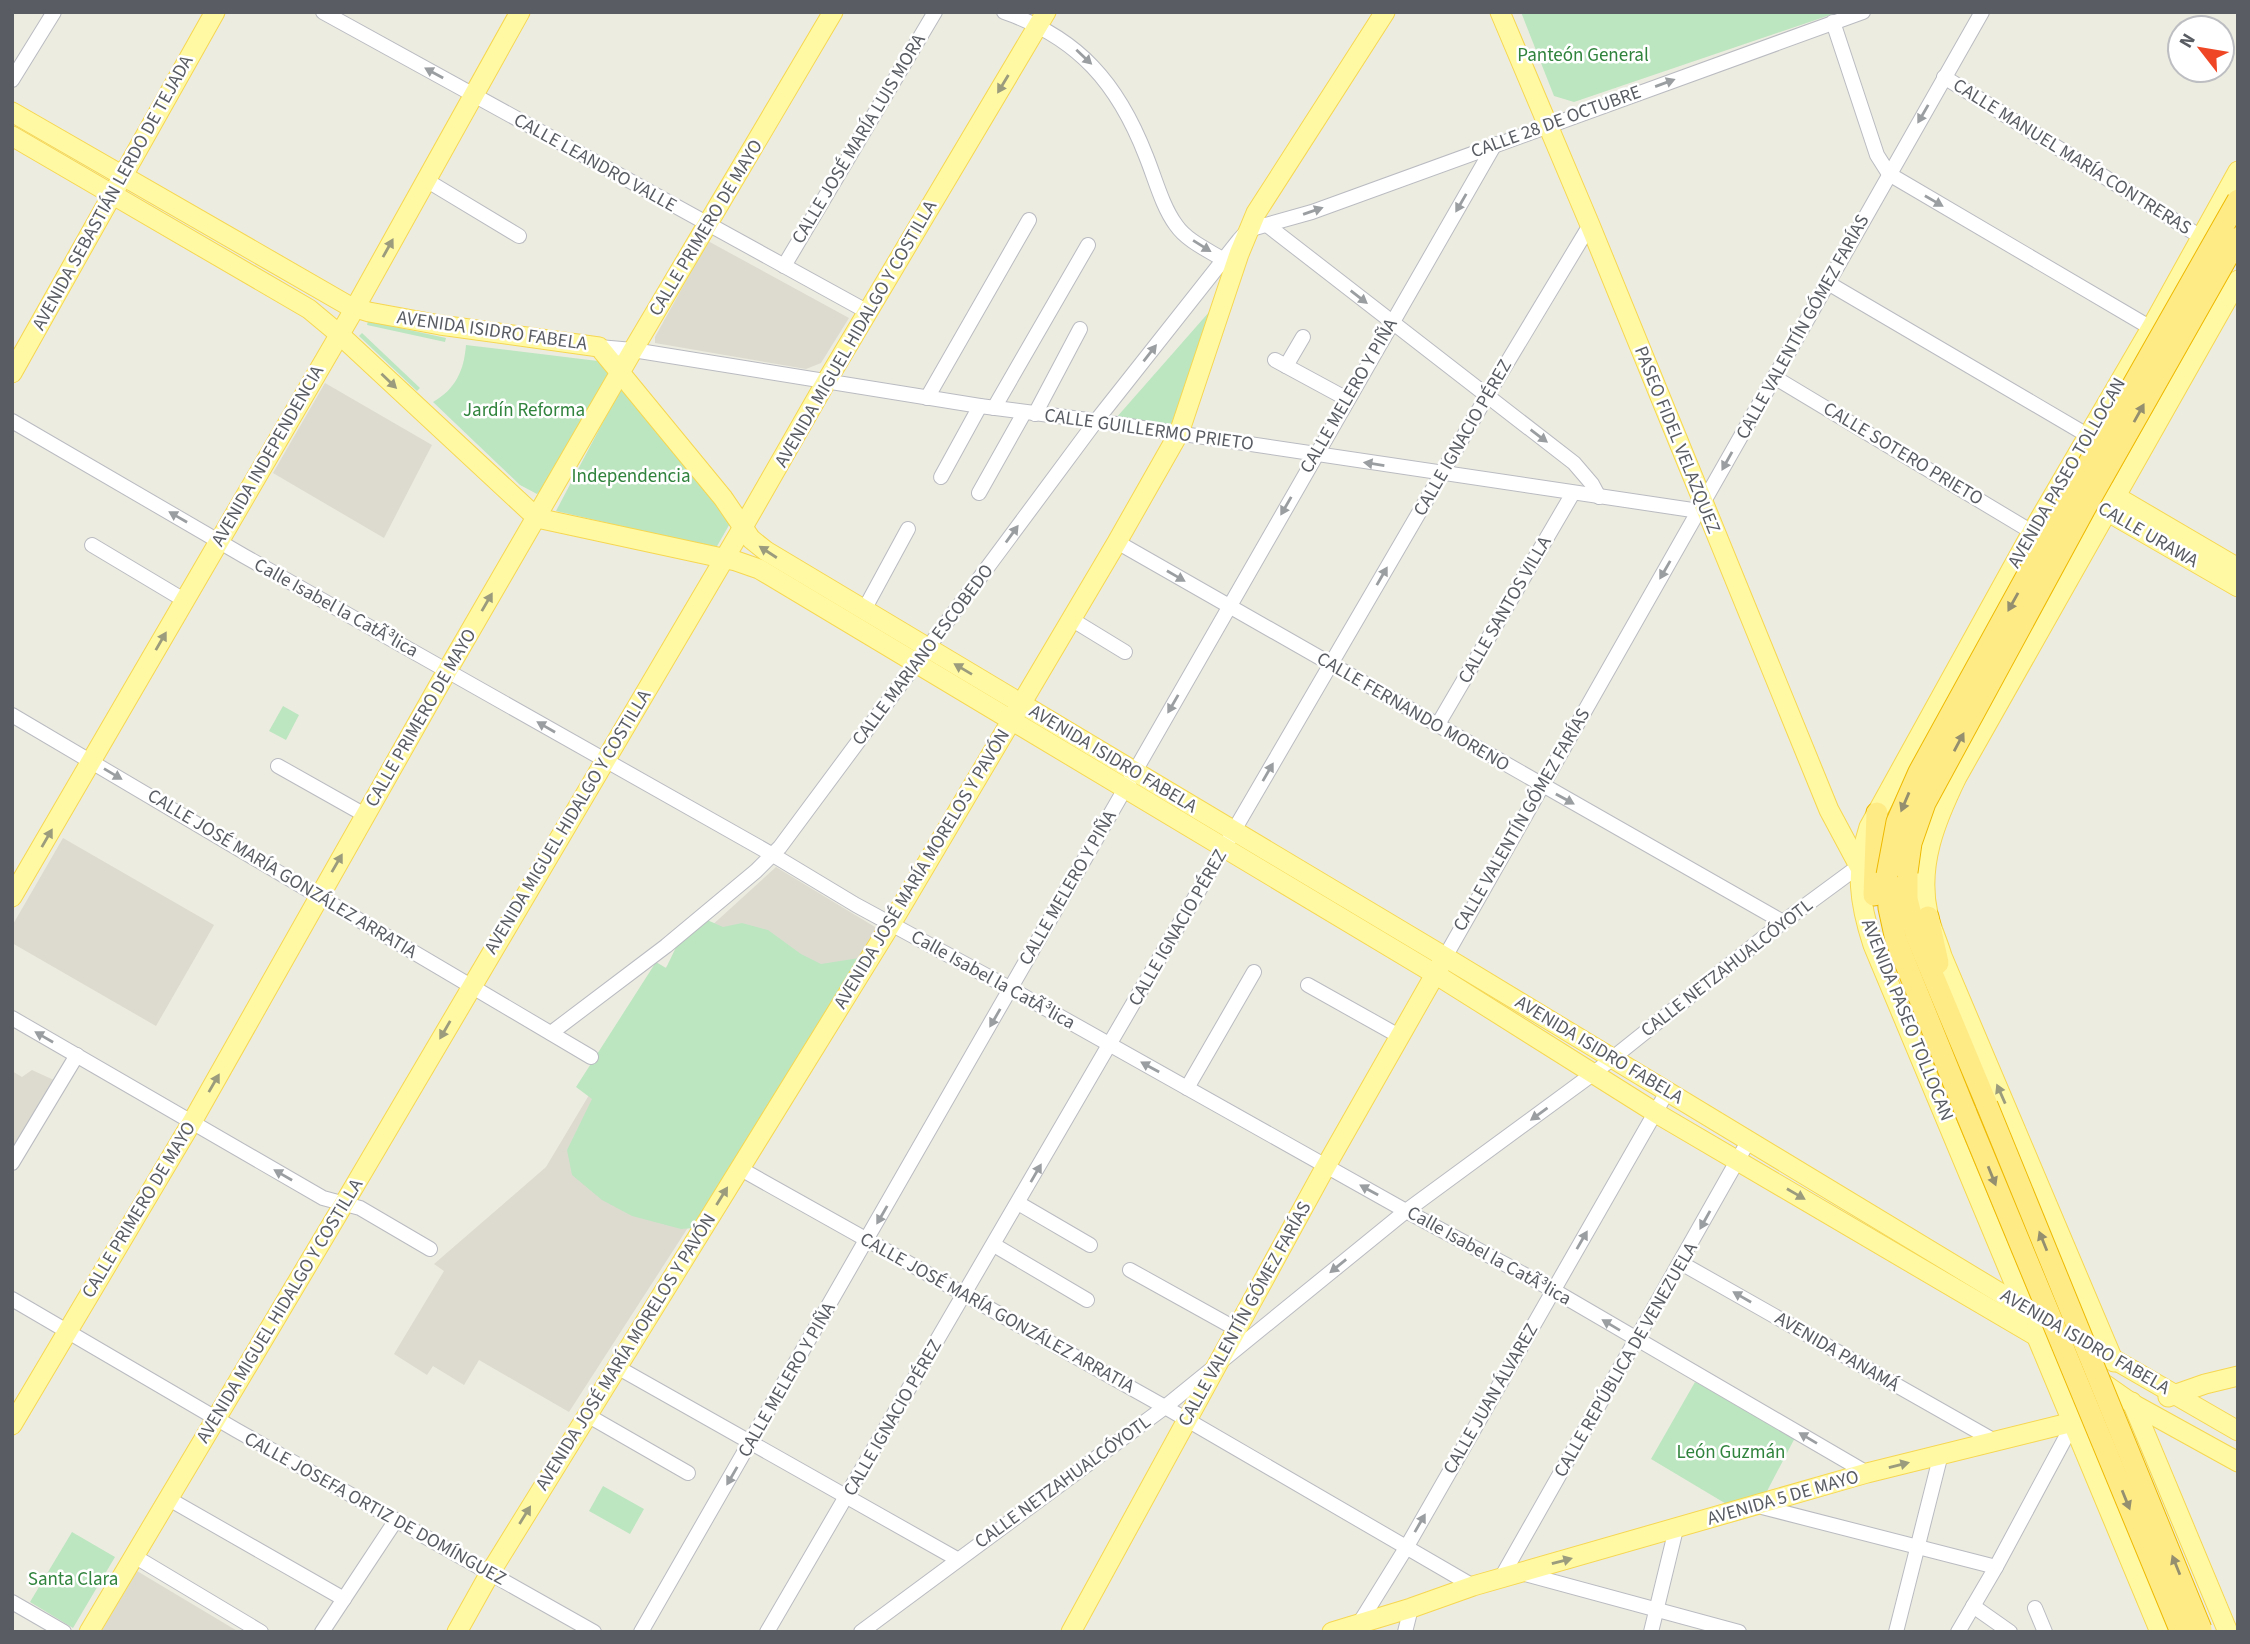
<svg xmlns="http://www.w3.org/2000/svg" width="2250" height="1644" viewBox="0 0 2250 1644" font-family="'Source Sans 3',sans-serif">
<style>
.education{fill:#dddbd0}
.green{fill:#bce6c0}
.lines{fill:none;stroke-linecap:round;stroke-linejoin:round}
.minor-casing{stroke:#b9bbc1;stroke-width:16}
.major-casing{stroke:#f6d751;stroke-width:21}
.highway-casing{stroke:#eeb900;stroke-width:23}
.minor{stroke:#fff;stroke-width:14}
.major{stroke:#fff9a4;stroke-width:19}
.highway{stroke:#ffeb86;stroke-width:21}
.highway-bridge-casing{stroke:#eeb900;stroke-width:23;stroke-linecap:butt}
.highway-bridge{stroke:#ffeb86;stroke-width:21}
.oneway{fill:#9b9ea1}
.oneway2{fill:#9b9b7d}
.oneway3{fill:#938f6f}
.labels{text-anchor:middle;dominant-baseline:central;stroke-width:5;stroke-linejoin:round;paint-order:stroke}
.park-label{font-size:19px;fill:#30833c;stroke:#fff}
.street-label{font-size:19px;fill:#595d63;stroke:#fff}
</style>
<rect width="100%" height="100%" fill="#edece1"/>
<g class="education">
<path d="M708,241L849,318L821,363L806,369L655,343V337Z"/>
<path d="M325,383L432,445L384,538L273,473Z"/>
<path d="M63,838L214,925L156,1026L12,943V926Z"/>
<path d="M776,867L880,930L569,1412L479,1360L464,1385L433,1366L427,1375L394,1354L444,1271L434,1264L546,1167L665,968Z"/>
<path d="M32,1070L56,1081L12,1152V1071L22,1077Z"/>
<path d="M137,1571L239,1632H101Z"/>
</g>
<g class="green">
<path d="M1521,12H1839L1574,102L1554,96Z"/>
<path d="M1210,311L1171,425L1116,418Z"/>
<path d="M368,321L446,338L445,342L367,325Z"/>
<path d="M362,333L420,388L417,391L359,336Z"/>
<path d="M466,345L598,361L608,367L611,378L547,484L537,494L520,485L433,402C456,389 464,370 466,345Z"/>
<path d="M622,386L732,520L716,548L556,511Z"/>
<path d="M283,706L299,715L286,740L269,731Z"/>
<path d="M705,919L723,927L742,923L768,930L801,954L821,964L859,958L694,1228L681,1229L632,1216L602,1200L572,1175L567,1150L592,1099L576,1087L656,962L666,968L680,939Z"/>
<path d="M1695,1382L1798,1432L1765,1495L1728,1505L1651,1459Z"/>
<path d="M603,1486L644,1509L630,1534L589,1511Z"/>
<path d="M72,1532L115,1557L73,1628L30,1602Z"/>
</g>
<g class="lines">
<g class="minor-casing">
<g id="minor">
<path d="M323,12L868,312"/>
<path d="M1004,12C1079,38 1118,84 1146,156C1155,178 1162,206 1176,225C1187,241 1208,250 1224,260"/>
<path d="M1833,22L1877,155L1889,174L2151,328"/>
<path d="M1944,77L2201,237"/>
<path d="M12,80L54,12"/>
<path d="M426,180L519,236"/>
<path d="M1267,225L1574,463L1592,484L1599,497"/>
<path d="M784,266L935,12"/>
<path d="M1828,283L2087,435"/>
<path d="M599,347L633,350L980,406L1096,421L1699,511"/>
<path d="M1275,360L1347,399"/>
<path d="M1286,366L1303,337"/>
<path d="M1774,377L2032,532"/>
<path d="M927,398L1029,220"/>
<path d="M994,408L1088,245"/>
<path d="M1035,414L1080,329"/>
<path d="M12,421L244,556L773,855L856,905L1011,989L1406,1211L1553,1290L1867,1473"/>
<path d="M941,477L980,406"/>
<path d="M979,493L1024,413"/>
<path d="M1117,542L1783,922"/>
<path d="M92,545L184,600"/>
<path d="M864,610L908,529"/>
<path d="M1071,619L1125,652"/>
<path d="M12,715L591,1057"/>
<path d="M1437,726L1573,493"/>
<path d="M278,766L365,815"/>
<path d="M1445,957L1982,12"/>
<path d="M1308,985L1399,1036"/>
<path d="M12,1018L323,1198L360,1208L430,1249"/>
<path d="M551,1033L666,946L756,871L780,847L1096,421L1239,240L1248,230L1312,212L1863,12"/>
<path d="M1187,1088L1254,972"/>
<path d="M12,1163L77,1055"/>
<path d="M739,1168L1165,1407L1473,1586"/>
<path d="M1018,1203L1090,1245"/>
<path d="M994,1245L1087,1300"/>
<path d="M1681,1263L1993,1440"/>
<path d="M1130,1270L1238,1330"/>
<path d="M12,1299L236,1430L594,1632"/>
<path d="M617,1367L957,1559"/>
<path d="M587,1415L688,1473"/>
<path d="M169,1499L344,1599"/>
<path d="M1758,1506L1996,1567"/>
<path d="M134,1556L261,1632"/>
<path d="M1521,1573L1739,1632"/>
<path d="M1501,1578L1749,1140"/>
<path d="M12,1602L64,1632"/>
<path d="M1973,1606L2010,1632"/>
<path d="M2035,1608L2045,1632"/>
<path d="M1357,1627L1406,1548L1667,1092"/>
<path d="M322,1632L396,1520"/>
<path d="M641,1632L1495,144"/>
<path d="M767,1632L1487,396L1590,225"/>
<path d="M861,1632L1165,1407L1406,1211L1594,1073L1783,922L1859,866"/>
<path d="M1405,1632L1411,1608"/>
<path d="M1651,1632L1676,1529"/>
<path d="M1896,1632L1941,1454"/>
<path d="M1958,1632L1996,1567L2074,1422"/>
</g>
</g>
<g class="major-casing">
<g id="major">
<path d="M1500,12L1590,225L1829,810L1859,866"/>
<path d="M12,112L349,306L369,312L440,325L599,347L723,498L751,539L766,551L1445,957L2025,1308L2238,1431"/>
<path d="M12,136L309,309L339,334L537,518L736,561L759,569L1435,974L1656,1113L2036,1336L2133,1404L2238,1462"/>
<path d="M12,373L215,12"/>
<path d="M2105,490L2238,568"/>
<path d="M2096,505L2238,587"/>
<path d="M12,897L355,308L520,12"/>
<path d="M2114,1362L1942,956C1938,942 1931,928 1928,914C1917,865 1936,820 1957,777L2238,280"/>
<path d="M2168,1397L2205,1384L2238,1376"/>
<path d="M2132,1402L2228,1632"/>
<path d="M12,1425L192,1122L447,671L633,350L833,12"/>
<path d="M89,1632L345,1202L743,527L826,382L1046,12"/>
<path d="M457,1632L490,1573L891,924L1117,542L1179,433L1239,254L1256,213L1385,12"/>
<path d="M1071,1632L1326,1166L1441,964"/>
<path d="M1332,1632L1411,1608L1473,1586L1867,1473L2085,1419"/>
<path d="M2160,1632L1873,945C1859,902 1855,871 1869,827L2032,532L2151,328L2238,171"/>
</g>
</g>
<g class="highway-casing">
<g id="highway">
<path d="M1907,872V899L1916,935L1987,1105"/>
<path d="M1887,875L1889,908L1896,940L1966,1113"/>
<path d="M1874,895L1877,813"/>
<path d="M1928,917L1938,963"/>
</g>
</g>
<use href="#minor" class="minor"/>
<use href="#major" class="major"/>
<use href="#highway" class="highway"/>
<g class="highway-bridge-casing">
<g id="highway-bridge">
<path d="M1907,872L1911,843L1925,803L2084,510L2238,238"/>
<path d="M1887,875L1897,822L1919,772L2096,450L2238,200"/>
<path d="M1987,1105L2201,1629"/>
<path d="M1966,1113L2181,1632"/>
</g>
</g>
<use href="#highway-bridge" class="highway-bridge"/>
</g>
<defs><path id="oneway-solid" d="M-6-.8H1V-3.2L6.5 0L1 3.2V.8H-6Z" transform="scale(1.75)"/></defs>
<g class="oneway">
<use href="#oneway-solid" transform="translate(1084 57) rotate(43)"/>
<use href="#oneway-solid" transform="translate(434 73) rotate(-151)"/>
<use href="#oneway-solid" transform="translate(1665 83) rotate(-20)"/>
<use href="#oneway-solid" transform="translate(1923 114) rotate(120)"/>
<use href="#oneway-solid" transform="translate(1934 201) rotate(30)"/>
<use href="#oneway-solid" transform="translate(1461 203) rotate(120)"/>
<use href="#oneway-solid" transform="translate(1313 211) rotate(-19)"/>
<use href="#oneway-solid" transform="translate(1202 246) rotate(32)"/>
<use href="#oneway-solid" transform="translate(1359 297) rotate(38)"/>
<use href="#oneway-solid" transform="translate(1150 353) rotate(-52)"/>
<use href="#oneway-solid" transform="translate(1539 436) rotate(37)"/>
<use href="#oneway-solid" transform="translate(1727 461) rotate(119)"/>
<use href="#oneway-solid" transform="translate(1374 464) rotate(-171)"/>
<use href="#oneway-solid" transform="translate(1286 506) rotate(120)"/>
<use href="#oneway-solid" transform="translate(178 517) rotate(-150)"/>
<use href="#oneway-solid" transform="translate(1012 534) rotate(-54)"/>
<use href="#oneway-solid" transform="translate(1665 570) rotate(120)"/>
<use href="#oneway-solid" transform="translate(1176 576) rotate(30)"/>
<use href="#oneway-solid" transform="translate(1382 576) rotate(-60)"/>
<use href="#oneway-solid" transform="translate(1173 704) rotate(120)"/>
<use href="#oneway-solid" transform="translate(546 727) rotate(-150)"/>
<use href="#oneway-solid" transform="translate(1268 772) rotate(-60)"/>
<use href="#oneway-solid" transform="translate(113 774) rotate(31)"/>
<use href="#oneway-solid" transform="translate(1565 799) rotate(29)"/>
<use href="#oneway-solid" transform="translate(995 1018) rotate(120)"/>
<use href="#oneway-solid" transform="translate(44 1037) rotate(-150)"/>
<use href="#oneway-solid" transform="translate(1150 1067) rotate(-151)"/>
<use href="#oneway-solid" transform="translate(1539 1114) rotate(144)"/>
<use href="#oneway-solid" transform="translate(1036 1173) rotate(-60)"/>
<use href="#oneway-solid" transform="translate(283 1175) rotate(-150)"/>
<use href="#oneway-solid" transform="translate(1369 1190) rotate(-151)"/>
<use href="#oneway-solid" transform="translate(882 1215) rotate(120)"/>
<use href="#oneway-solid" transform="translate(1705 1220) rotate(119)"/>
<use href="#oneway-solid" transform="translate(1582 1240) rotate(-60)"/>
<use href="#oneway-solid" transform="translate(1338 1266) rotate(141)"/>
<use href="#oneway-solid" transform="translate(1742 1297) rotate(-150)"/>
<use href="#oneway-solid" transform="translate(1611 1325) rotate(-149)"/>
<use href="#oneway-solid" transform="translate(1808 1438) rotate(-149)"/>
<use href="#oneway-solid" transform="translate(732 1476) rotate(120)"/>
<use href="#oneway-solid" transform="translate(1420 1523) rotate(-60)"/>
</g>
<g class="oneway2">
<use href="#oneway-solid" transform="translate(1003 84) rotate(121)"/>
<use href="#oneway-solid" transform="translate(388 248) rotate(-61)"/>
<use href="#oneway-solid" transform="translate(389 381) rotate(44)"/>
<use href="#oneway-solid" transform="translate(768 552) rotate(-147)"/>
<use href="#oneway-solid" transform="translate(487 602) rotate(-60)"/>
<use href="#oneway-solid" transform="translate(161 641) rotate(-60)"/>
<use href="#oneway-solid" transform="translate(963 669) rotate(-149)"/>
<use href="#oneway-solid" transform="translate(47 838) rotate(-60)"/>
<use href="#oneway-solid" transform="translate(337 863) rotate(-60)"/>
<use href="#oneway-solid" transform="translate(445 1030) rotate(120)"/>
<use href="#oneway-solid" transform="translate(214 1083) rotate(-60)"/>
<use href="#oneway-solid" transform="translate(2001 1094) rotate(-114)"/>
<use href="#oneway-solid" transform="translate(1796 1194) rotate(30)"/>
<use href="#oneway-solid" transform="translate(722 1196) rotate(-58)"/>
<use href="#oneway-solid" transform="translate(1899 1465) rotate(-14)"/>
<use href="#oneway-solid" transform="translate(525 1515) rotate(-58)"/>
<use href="#oneway-solid" transform="translate(1562 1561) rotate(-15)"/>
</g>
<g class="oneway3">
<use href="#oneway-solid" transform="translate(2139 413) rotate(-61)"/>
<use href="#oneway-solid" transform="translate(2013 602) rotate(119)"/>
<use href="#oneway-solid" transform="translate(1959 742) rotate(-62)"/>
<use href="#oneway-solid" transform="translate(1905 802) rotate(113)"/>
<use href="#oneway-solid" transform="translate(1992 1176) rotate(68)"/>
<use href="#oneway-solid" transform="translate(2043 1241) rotate(-112)"/>
<use href="#oneway-solid" transform="translate(2126 1500) rotate(68)"/>
<use href="#oneway-solid" transform="translate(2176 1565) rotate(-112)"/>
</g>
<g class="labels">
<g class="park-label">
<text x="1583" y="55">Panteón General</text>
<text x="524" y="410">Jardín Reforma</text>
<text x="631" y="476">Independencia</text>
<text x="1731" y="1452">León Guzmán</text>
<text x="73" y="1579">Santa Clara</text>
</g>
<g class="street-label">
<text transform="translate(1556 122) rotate(-20)">CALLE 28 DE OCTUBRE</text>
<text transform="translate(859 139) rotate(-59)">CALLE JOSÉ MARÍA LUIS MORA</text>
<text transform="translate(2072 157) rotate(32)">CALLE MANUEL MARÍA CONTRERAS</text>
<text transform="translate(595 163) rotate(29)">CALLE LEANDRO VALLE</text>
<text transform="translate(113 193) rotate(-61)">AVENIDA SEBASTIÁN LERDO DE TEJADA</text>
<text transform="translate(706 228) rotate(-59)">CALLE PRIMERO DE MAYO</text>
<text transform="translate(1803 327) rotate(-61)">CALLE VALENTÍN GÓMEZ FARÍAS</text>
<text transform="translate(492 331) rotate(8)">AVENIDA ISIDRO FABELA</text>
<text transform="translate(856 334) rotate(-60)">AVENIDA MIGUEL HIDALGO Y COSTILLA</text>
<text transform="translate(1349 396) rotate(-60)">CALLE MELERO Y PIÑA</text>
<text transform="translate(1149 430) rotate(8)">CALLE GUILLERMO PRIETO</text>
<text transform="translate(1463 438) rotate(-60)">CALLE IGNACIO PÉREZ</text>
<text transform="translate(1677 440) rotate(68)">PASEO FIDEL VELAZQUEZ</text>
<text transform="translate(1903 454) rotate(31)">CALLE SOTERO PRIETO</text>
<text transform="translate(268 456) rotate(-60)">AVENIDA INDEPENDENCIA</text>
<text transform="translate(2067 473) rotate(-60)">AVENIDA PASEO TOLLOCAN</text>
<text transform="translate(2148 535) rotate(30)">CALLE URAWA</text>
<text transform="translate(336 608) rotate(29)">Calle Isabel la CatÃ³lica</text>
<text transform="translate(1505 610) rotate(-60)">CALLE SANTOS VILLA</text>
<text transform="translate(923 655) rotate(-53)">CALLE MARIANO ESCOBEDO</text>
<text transform="translate(1413 712) rotate(30)">CALLE FERNANDO MORENO</text>
<text transform="translate(421 718) rotate(-60)">CALLE PRIMERO DE MAYO</text>
<text transform="translate(1113 759) rotate(31)">AVENIDA ISIDRO FABELA</text>
<text transform="translate(1522 820) rotate(-60)">CALLE VALENTÍN GÓMEZ FARÍAS</text>
<text transform="translate(568 822) rotate(-59)">AVENIDA MIGUEL HIDALGO Y COSTILLA</text>
<text transform="translate(922 869) rotate(-59)">AVENIDA JOSÉ MARÍA MORELOS Y PAVÓN</text>
<text transform="translate(282 874) rotate(31)">CALLE JOSÉ MARÍA GONZÁLEZ ARRATIA</text>
<text transform="translate(1068 888) rotate(-60)">CALLE MELERO Y PIÑA</text>
<text transform="translate(1178 928) rotate(-60)">CALLE IGNACIO PÉREZ</text>
<text transform="translate(1727 968) rotate(-38)">CALLE NETZAHUALCÓYOTL</text>
<text transform="translate(993 980) rotate(29)">Calle Isabel la CatÃ³lica</text>
<text transform="translate(1907 1020) rotate(68)">AVENIDA PASEO TOLLOCAN</text>
<text transform="translate(1599 1050) rotate(31)">AVENIDA ISIDRO FABELA</text>
<text transform="translate(139 1210) rotate(-59)">CALLE PRIMERO DE MAYO</text>
<text transform="translate(1489 1256) rotate(29)">Calle Isabel la CatÃ³lica</text>
<text transform="translate(280 1311) rotate(-59)">AVENIDA MIGUEL HIDALGO Y COSTILLA</text>
<text transform="translate(997 1313) rotate(29)">CALLE JOSÉ MARÍA GONZÁLEZ ARRATIA</text>
<text transform="translate(1245 1314) rotate(-61)">CALLE VALENTÍN GÓMEZ FARÍAS</text>
<text transform="translate(2085 1342) rotate(30)">AVENIDA ISIDRO FABELA</text>
<text transform="translate(626 1352) rotate(-58)">AVENIDA JOSÉ MARÍA MORELOS Y PAVÓN</text>
<text transform="translate(1837 1352) rotate(30)">AVENIDA PANAMÁ</text>
<text transform="translate(1626 1360) rotate(-60)">CALLE REPÚBLICA DE VENEZUELA</text>
<text transform="translate(787 1380) rotate(-60)">CALLE MELERO Y PIÑA</text>
<text transform="translate(1491 1399) rotate(-60)">CALLE JUAN ÁLVAREZ</text>
<text transform="translate(893 1418) rotate(-60)">CALLE IGNACIO PÉREZ</text>
<text transform="translate(1063 1482) rotate(-36)">CALLE NETZAHUALCÓYOTL</text>
<text transform="translate(1783 1498) rotate(-16)">AVENIDA 5 DE MAYO</text>
<text transform="translate(375 1509) rotate(29)">CALLE JOSEFA ORTIZ DE DOMÍNGUEZ</text>
</g>
</g>
<rect width="2250" height="1644" fill="none" stroke="#595d63" stroke-width="28"/>
<g transform="translate(2201 49) rotate(301)"><circle r="33" fill="#ffffff" stroke="#bdbec1" stroke-width="2"/>
<path d="M0-5L12 26L0 18L-12 26Z" fill="#ef4725"/>
<text y="-10" font-size="19" font-weight="bold" text-anchor="middle" fill="#595d63">N</text>
</g>
</svg>
